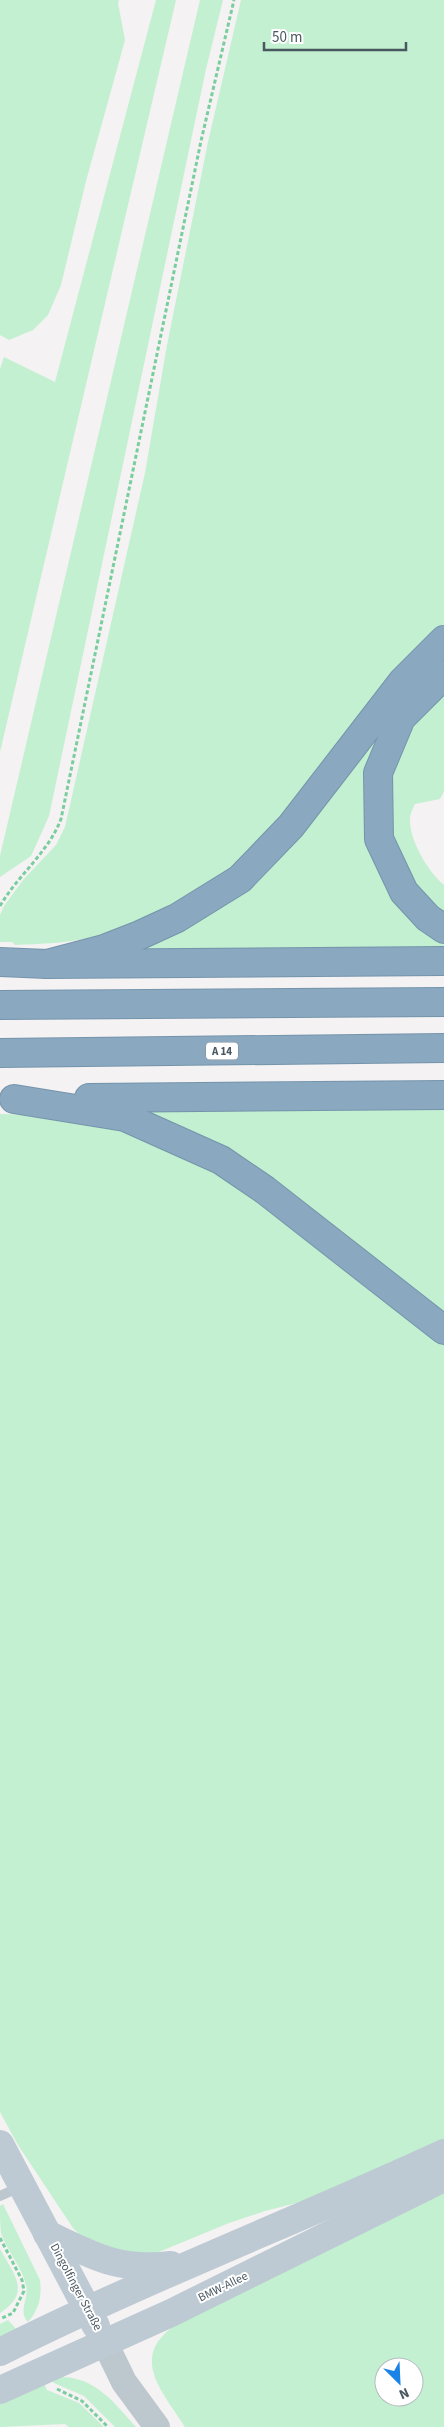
<svg xmlns="http://www.w3.org/2000/svg" width="444" height="2427" viewBox="0 0 444 2427" font-family="'Source Sans 3',sans-serif">
<style>
.green{fill:#c2f0d0;fill-rule:evenodd}
.lines{fill:none;stroke-linecap:round;stroke-linejoin:round}
.motorway-casing{stroke:#7594ac;stroke-width:30}
.path{stroke:#79ce9d;stroke-width:3;stroke-dasharray:4 2.5;stroke-linecap:butt}
.service{stroke:#bdc7ce;stroke-width:10}
.tertiary{stroke:#bdc7ce;stroke-width:26}
.secondary{stroke:#becad3;stroke-width:28}
.motorway{stroke:#8aa9c0;stroke-width:28}
.labels{text-anchor:middle;dominant-baseline:central;stroke-width:4;stroke-linejoin:round;paint-order:stroke}
.shield{fill:#fff;stroke:#80898f;stroke-width:1}
.shield-label{font-size:11px;font-weight:bold;fill:#49575f}
.street-label{font-size:12px;fill:#49575f;stroke:#fff}
</style>
<rect width="100%" height="100%" fill="#f4f2f2"/>
<g class="green">
<path d="M0,0H119L118,3L125,40L86,181L61,285L48,315L33,330L9,340L0,335Z"/>
<path d="M156,0H176L0,752V369L4,357L55,382Z"/>
<path d="M200,0H223L206,69L49,816L31,856L0,877V856Z"/>
<path d="M241,0H444V624C420,648 394,671 373,697C340,737 313,782 280,821C232,877 165,920 93,937C67,943 41,944 15,945L12,942H0V915L4,906L23,880L56,845L65,827L145,473L167,345L208,142Z"/>
<path d="M444,651V661L420,683L369,817L444,938V950L121,954L197,916Z"/>
<path d="M444,682V791L440,799L415,804C413,808 410,814 410,819C409,840 428,872 444,885V918L397,862L384,792L408,722Z"/>
<path d="M126,1107H444V1318Z"/>
<path d="M0,1114L45,1115L113,1126L219,1170L444,1339V2142L312,2199L265,2211L229,2223L149,2256L128,2257L83,2238L73,2228L18,2145L0,2112Z"/>
<path d="M444,2193V2427H185C163,2392 129,2358 174,2326ZM384,2367H414V2397H384Z"/>
<path d="M3,2204L40,2280C42,2297 39,2309 28,2322C17,2310 30,2298 26,2285C22,2267 7,2251 1,2233C0,2225 0,2214 0,2206Z"/>
<path d="M0,2249C14,2275 32,2292 0,2313Z"/>
<path d="M8,2320L18,2331L0,2339V2324Z"/>
<path d="M61,2377C96,2377 115,2404 136,2427H115L84,2396L54,2383L52,2379Z"/>
<path d="M44,2383L47,2390L79,2403L104,2427H69L65,2424L0,2427V2403Z"/>
</g>
<g class="lines">
<g class="motorway-casing">
<g id="motorway">
<path d="M444,675L401,718L378,773L379,839L404,892L428,918L444,929"/>
<path d="M0,962L47,964L444,961"/>
<path d="M47,964L104,949L140,935L177,918L240,879L291,826L403,681L444,640"/>
<path d="M0,1005L444,1002"/>
<path d="M0,1053L444,1048"/>
<path d="M89,1098L444,1095"/>
<path d="M14,1099L125,1117L221,1160L265,1190L444,1330"/>
</g>
</g>
<g class="path">
<path d="M0,906C18,875 48,853 61,819L201,141L234,0"/>
<path d="M0,2238L22,2280L24,2291L13,2313L0,2319"/>
<path d="M57,2389L82,2401L108,2427"/>
</g>
<path class="service" d="M0,2196L20,2187"/>
<path class="tertiary" d="M105,2343L124,2382L157,2427"/>
<g class="secondary">
<path d="M0,2144L96,2326"/>
<path d="M47,2234C94,2256 117,2271 171,2265"/>
<path d="M0,2352C145,2279 297,2221 444,2153"/>
<path d="M0,2390L171,2313L444,2178"/>
</g>
<use href="#motorway" class="motorway"/>
</g>
<g class="labels">
<rect class="shield" x="206" y="1042.5" width="32" height="17" rx="4"/>
<g class="shield-label">
<text x="222" y="1051">A 14</text>
</g>
<g class="street-label">
<text transform="translate(76 2287) rotate(62)">Dingolfinger Straße</text>
<text transform="translate(223 2287) rotate(-26)">BMW-Allee</text>
</g>
</g>
<g transform="translate(399 2382) rotate(156)"><circle r="24" fill="#ffffff" stroke="#b6bcbf"/>
<path d="M0-4L9 19L0 12L-9 19Z" fill="#1a84e6"/>
<text y="-8" font-size="14" font-weight="bold" text-anchor="middle" fill="#49575f">N</text>
</g>
<path d="M264 42v8h142v-8" fill="none" stroke="#49575f" stroke-width="2.5"/>
<text x="272" y="42" font-size="15" fill="#49575f" stroke="#ffffff" stroke-width="4" paint-order="stroke">50 m</text>
</svg>
